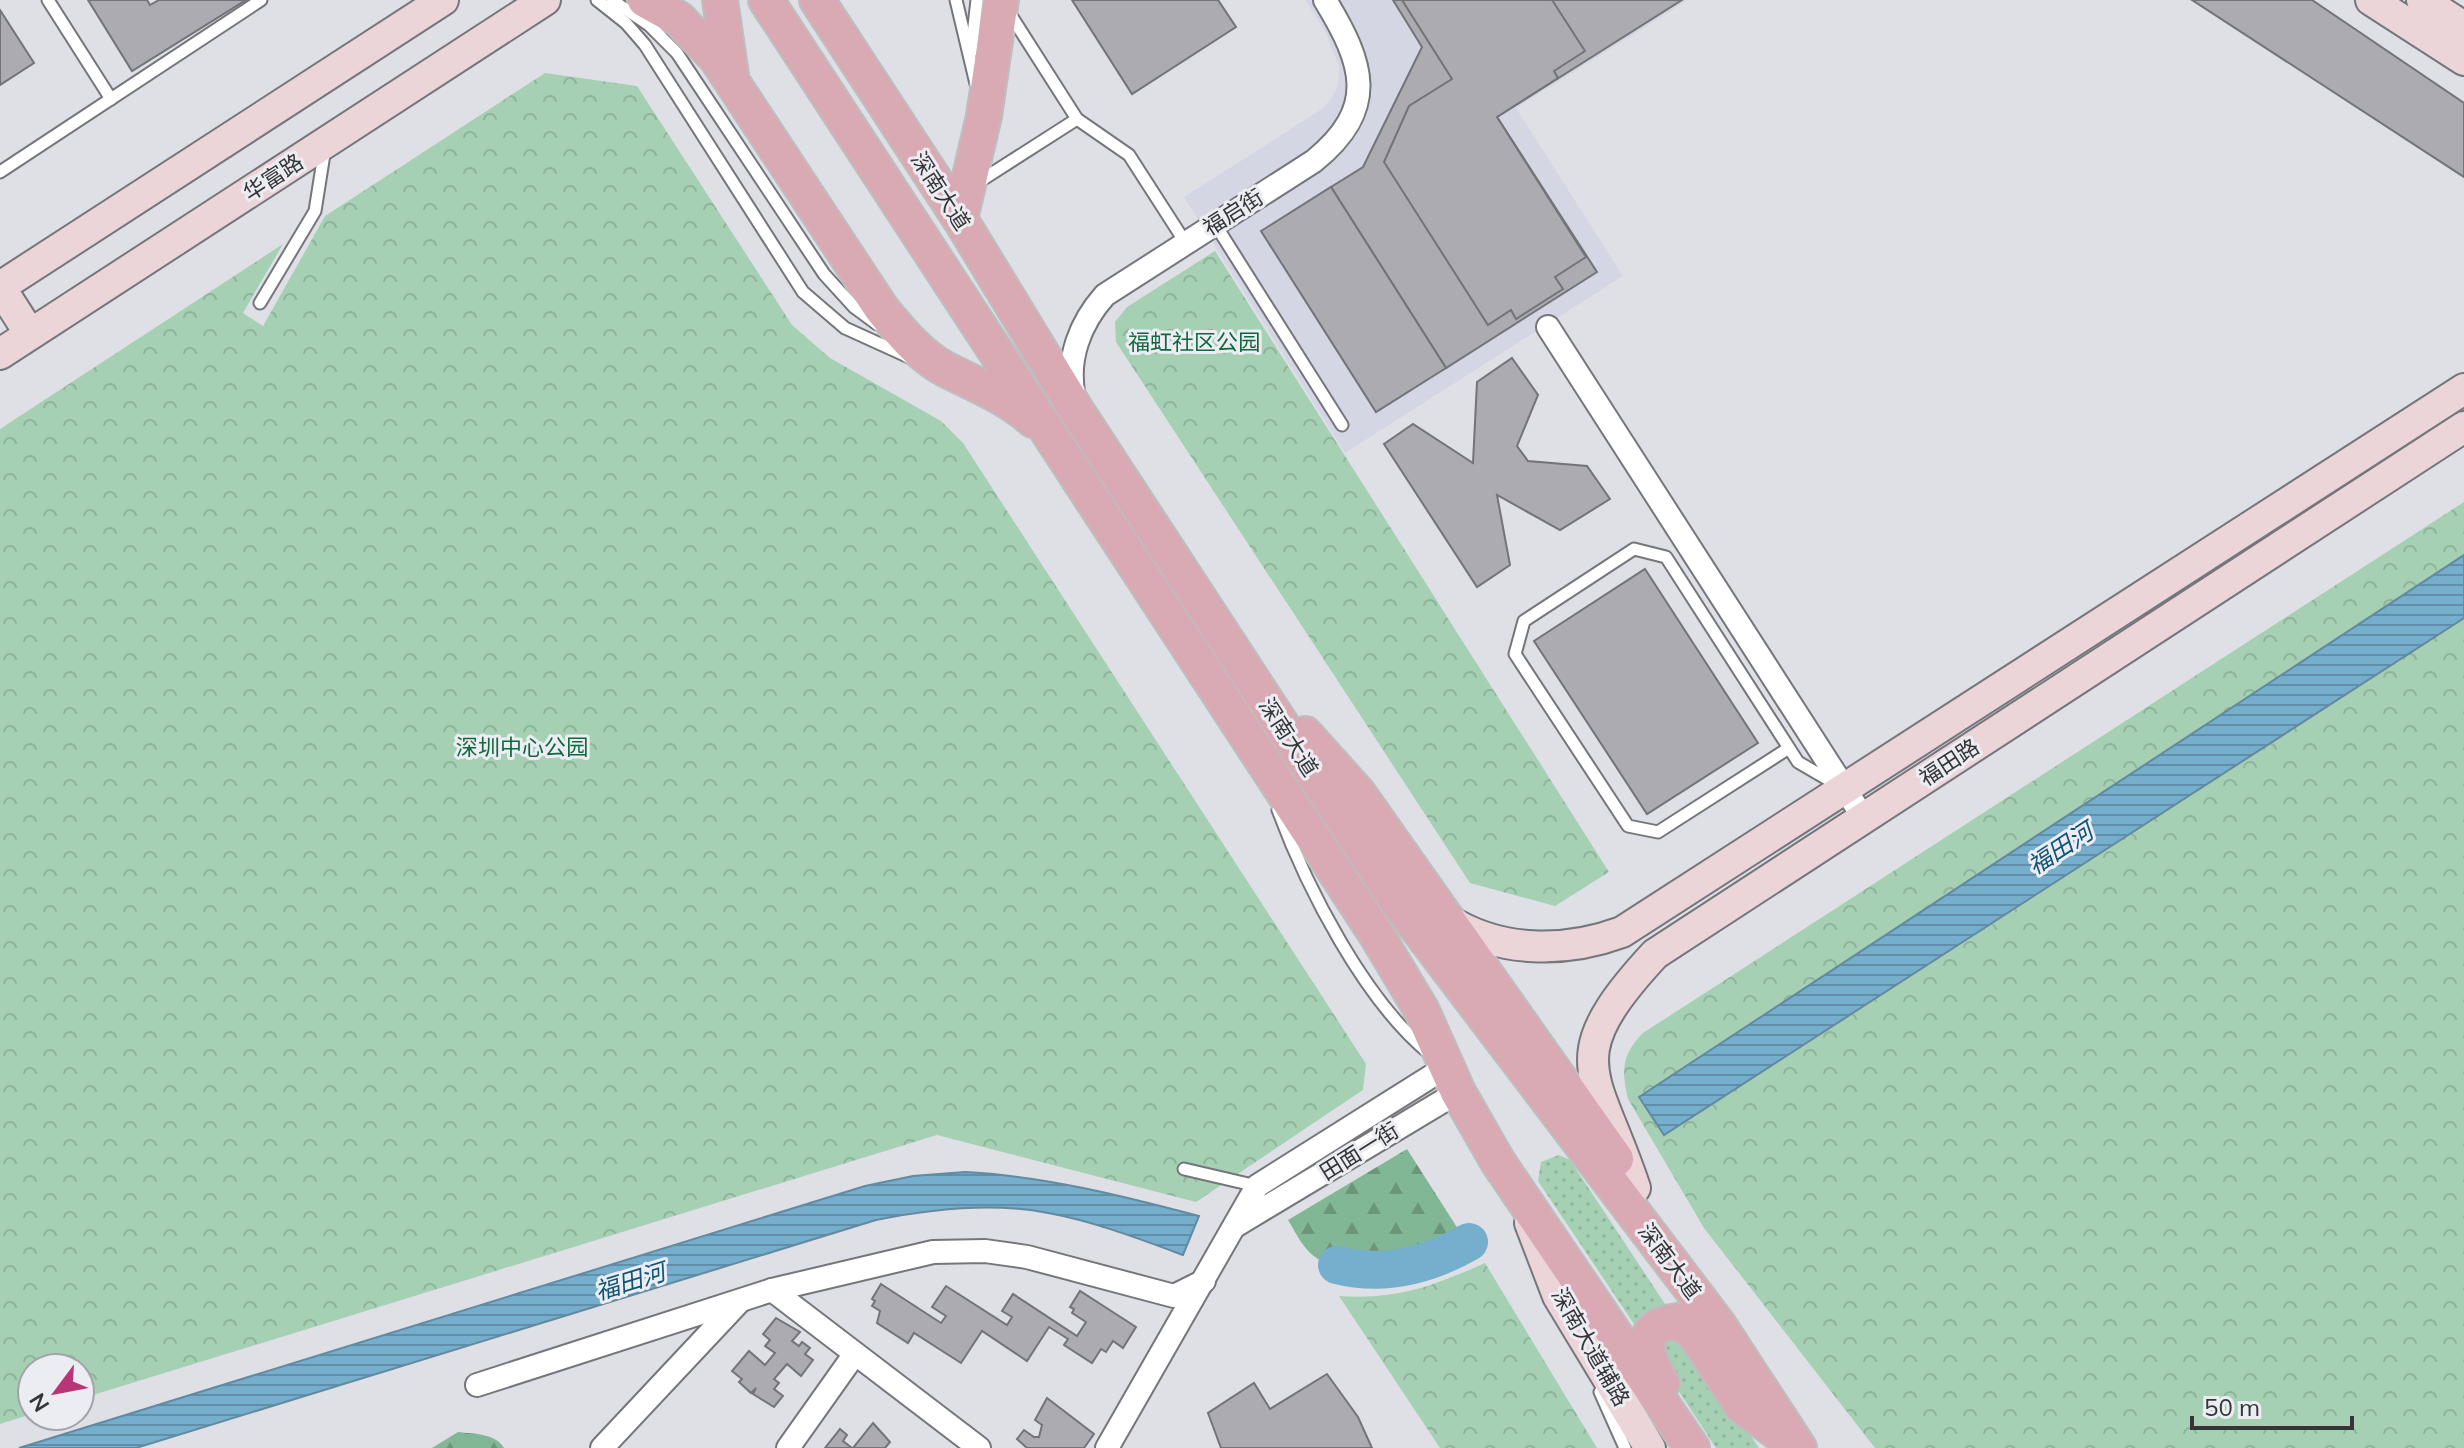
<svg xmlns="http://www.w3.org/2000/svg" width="2464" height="1448" viewBox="0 0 2464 1448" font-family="Mulish,'Noto Sans SC',sans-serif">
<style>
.built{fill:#d5d6e4}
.grass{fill:url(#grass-dots)}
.forest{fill:url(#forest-firs)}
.park{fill:url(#park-crowns)}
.water{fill:url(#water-rules);stroke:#628aa0;stroke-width:2}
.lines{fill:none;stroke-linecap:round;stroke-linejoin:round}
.river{stroke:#76aecd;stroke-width:38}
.building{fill:#ababb1;stroke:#737479;stroke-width:2}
.lane-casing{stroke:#75767b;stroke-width:15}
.street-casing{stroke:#75767b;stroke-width:26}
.secondary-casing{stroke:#75767b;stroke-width:34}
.primary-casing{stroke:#bebebf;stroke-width:38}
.lane{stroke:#fff;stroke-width:11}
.street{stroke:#fff;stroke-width:22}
.secondary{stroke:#ecd5d9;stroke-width:30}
.primary{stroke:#d9aab3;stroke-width:34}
.labels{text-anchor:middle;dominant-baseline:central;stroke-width:6;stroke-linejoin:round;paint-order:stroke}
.street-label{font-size:22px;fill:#353537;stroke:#ecedf3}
.park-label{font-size:22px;fill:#10683e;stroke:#ecedf3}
.water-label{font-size:24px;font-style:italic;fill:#0f5575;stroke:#ecedf3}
</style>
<defs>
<pattern id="grass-dots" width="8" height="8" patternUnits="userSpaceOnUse" patternTransform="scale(2)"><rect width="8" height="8" fill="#a5d0b4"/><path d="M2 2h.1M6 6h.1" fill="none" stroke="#8fb39b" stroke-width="1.8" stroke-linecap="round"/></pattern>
<pattern id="forest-firs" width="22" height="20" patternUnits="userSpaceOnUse" patternTransform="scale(2)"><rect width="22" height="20" fill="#82b795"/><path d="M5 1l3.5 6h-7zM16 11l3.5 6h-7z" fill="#6b967a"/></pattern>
<pattern id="park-crowns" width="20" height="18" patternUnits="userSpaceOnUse" patternTransform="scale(2)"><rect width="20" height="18" fill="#a5d0b4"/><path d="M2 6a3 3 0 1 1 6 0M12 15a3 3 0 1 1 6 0" fill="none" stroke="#8fb39b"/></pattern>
<pattern id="water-rules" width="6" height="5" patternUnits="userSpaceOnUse" patternTransform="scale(2)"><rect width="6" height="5" fill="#76aecd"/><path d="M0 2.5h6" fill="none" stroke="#628ea7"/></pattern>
</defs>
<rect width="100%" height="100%" fill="#dfe0e6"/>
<path class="built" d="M1305,0H1688L1516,108L1623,276L1345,453L1184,197L1319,111L1331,99L1338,85L1339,66L1325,31Z"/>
<g class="grass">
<path d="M1559,1155L1570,1160L1665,1304L1664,1309L1636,1327L1538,1181L1541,1162Z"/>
<path d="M1668,1337L1689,1342L1759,1448H1716L1659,1361V1345Z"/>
</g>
<g class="forest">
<path d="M1407,1149L1460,1232C1428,1246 1351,1277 1318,1259C1304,1251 1296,1233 1288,1220Z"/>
<path d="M458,1432C474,1434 495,1433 504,1448H432Z"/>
</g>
<g class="park">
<path d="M545,73L637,86L792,325L830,358L941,421L963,443L1366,1064L1363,1090L1196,1202L937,1135L80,1399V1368H32V1414L0,1424V429L283,244L243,313L263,326L325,216Z"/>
<path d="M1215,251L1609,872L1555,906L1470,883L1116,342L1115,322L1127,307Z"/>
<path d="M2464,502V1448H1875L1704,1228L1628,1099C1621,1070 1622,1054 1643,1033Z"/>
<path d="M1485,1263L1597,1448H1440L1339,1296C1397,1300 1433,1286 1485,1263Z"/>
</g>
<g class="water">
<path d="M2464,555V618L1664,1135L1639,1097Z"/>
<path d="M965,1172C1044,1176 1123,1196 1199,1216L1183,1255C1140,1239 1093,1221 1048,1213C993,1202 930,1209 876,1220L136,1448H19L865,1186L913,1176Z"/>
</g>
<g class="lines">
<path class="river" d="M1337,1265C1384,1277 1427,1266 1469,1242"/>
</g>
<g class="building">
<path d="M88,0H147L150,5L159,0H246L132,71Z"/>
<path d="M1072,0H1218L1236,27L1132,94Z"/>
<path d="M1393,0H1682L1497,117L1597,272L1446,368L1331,187L1363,167L1422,47Z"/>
<path d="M1402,0H1552L1585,51L1554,71L1558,78L1497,117L1586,257L1555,277L1563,289L1516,319L1511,310L1488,325L1384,162L1409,106L1452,79Z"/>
<path d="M2192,0H2312L2464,103V177Z"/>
<path d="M0,10L34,63L0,85Z"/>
<path d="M1331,187L1446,368L1376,412L1261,231Z"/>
<path d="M1512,358L1538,395L1517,446L1528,461L1587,466L1610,499L1560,530L1497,495L1510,565L1477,587L1384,444L1413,424L1473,463L1477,382Z"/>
<path d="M1645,569L1758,743L1647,814L1534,641Z"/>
<path d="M881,1284L941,1323L946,1316L932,1307L946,1286L1007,1325L1012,1317L1002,1311L1013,1294L1077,1336L1086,1322L1072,1313L1074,1309L1070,1307L1080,1291L1136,1327L1123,1348L1113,1341L1106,1352L1101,1349L1092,1363L1064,1345L1068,1339L1049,1327L1027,1361L982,1331L961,1363L914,1333L908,1343L877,1323L880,1311L872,1306L875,1301L872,1299Z"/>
<path d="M776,1318L800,1332L792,1341L799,1346L802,1342L810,1348L805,1354L813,1360L801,1376L787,1364L774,1379L779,1383L774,1389L783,1396L774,1407L753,1394L756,1388L751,1393L739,1382L742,1379L732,1371L749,1351L765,1365L775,1353L765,1346L770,1340L763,1334Z"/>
<path d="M1327,1374L1358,1417L1372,1448H1221L1208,1413L1254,1383L1270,1409Z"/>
<path d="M1047,1398L1094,1434L1084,1448H1027L1017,1439L1024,1430L1034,1437H1039L1042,1425L1035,1420Z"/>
<path d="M873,1423L890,1442L885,1448H853Z"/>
<path d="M840,1429L847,1435L843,1441L852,1448H825Z"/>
</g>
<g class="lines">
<g class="lane-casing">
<g id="lane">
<path d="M48,0L111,99"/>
<path d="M597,0L626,23L645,45L803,292L845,328L911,358"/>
<path d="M612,0L649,25L677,53L824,274L854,307L877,324"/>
<path d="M956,0L977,88"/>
<path d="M1008,11L1077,119L1129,155L1185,242"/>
<path d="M971,52L977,0"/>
<path d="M0,172L261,0"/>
<path d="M977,183L1077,119"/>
<path d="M1215,224L1342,425"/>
<path d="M260,303L315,211L325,148"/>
<path d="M1789,748L1658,832L1628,826L1515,654L1524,621L1634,549L1666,557L1798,762L1834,783"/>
<path d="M1278,810C1307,888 1364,1000 1430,1054"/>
<path d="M1184,1169L1257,1186"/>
<path d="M1600,1392L1625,1448"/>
</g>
</g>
<g class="street-casing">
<g id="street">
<path d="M1548,327L1863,817"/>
<path d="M1074,397C1066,359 1080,323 1105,295L1314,161C1379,108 1364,64 1325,0"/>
<path d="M1235,1226L1458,1092"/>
<path d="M772,1290L979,1448"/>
<path d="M477,1385L772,1290L933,1252L985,1251L1027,1257L1174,1296L1204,1281"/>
<path d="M602,1448L739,1302"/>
<path d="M788,1448L854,1355"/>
<path d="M1107,1448L1257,1186L1446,1067"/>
</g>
</g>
<g class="secondary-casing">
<g id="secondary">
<path d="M2371,0L2464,60"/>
<path d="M2422,0L2464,27"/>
<path d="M0,287L443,0"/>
<path d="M0,287L30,334"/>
<path d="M0,354L545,0"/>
<path d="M1448,920C1500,953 1565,953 1622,932L2464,389"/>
<path d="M1635,1188C1596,1070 1556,1061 1655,954L2464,427"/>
<path d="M1530,1223L1558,1296L1650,1448"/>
</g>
</g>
<g class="primary-casing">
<g id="primary">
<path d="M645,0L679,19L717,59L881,308C899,330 919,355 945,369C975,384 1007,397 1033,420"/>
<path d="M720,0L731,75"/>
<path d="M766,0L1376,934L1422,1011L1458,1092L1498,1162L1692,1448"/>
<path d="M817,0L960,219L1078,413L1396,900L1718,1324L1799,1448"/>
<path d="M960,219L984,116L1001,0"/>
<path d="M1305,734L1358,793L1616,1159"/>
<path d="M1662,1384C1646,1357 1634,1326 1677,1321L1694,1333L1742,1406L1782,1436"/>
</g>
</g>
<use href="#lane" class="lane"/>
<use href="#street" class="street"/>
<use href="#secondary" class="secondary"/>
<use href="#primary" class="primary"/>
</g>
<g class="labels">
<g class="street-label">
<text transform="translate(273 177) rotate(-33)">华富路</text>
<text transform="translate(941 191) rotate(57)">深南大道</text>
<text transform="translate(1233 212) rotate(-32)">福启街</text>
<text transform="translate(1289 737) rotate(57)">深南大道</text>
<text transform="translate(1949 762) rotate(-33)">福田路</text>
<text transform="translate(1359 1151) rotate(-32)">田面一街</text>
<text transform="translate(1670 1261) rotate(53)">深南大道</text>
<text transform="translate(1591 1347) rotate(60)">深南大道辅路</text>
</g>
<g class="park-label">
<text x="1194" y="342">福虹社区公园</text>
<text x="522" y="747">深圳中心公园</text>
</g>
<g class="water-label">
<text transform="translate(2060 848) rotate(-33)">福田河</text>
<text transform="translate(630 1281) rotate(-17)">福田河</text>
</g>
</g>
<g transform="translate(56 1392) rotate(238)"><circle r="38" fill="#ecedf3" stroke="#a3a3a8" stroke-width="2"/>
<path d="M0-6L14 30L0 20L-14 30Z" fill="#ba3577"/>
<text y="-12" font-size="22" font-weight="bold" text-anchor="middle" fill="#353537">N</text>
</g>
<path d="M2192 1416v12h160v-12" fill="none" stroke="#353537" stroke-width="4"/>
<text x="2204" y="1416" font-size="24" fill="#353537" stroke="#ecedf3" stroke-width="6" paint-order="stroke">50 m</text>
</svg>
